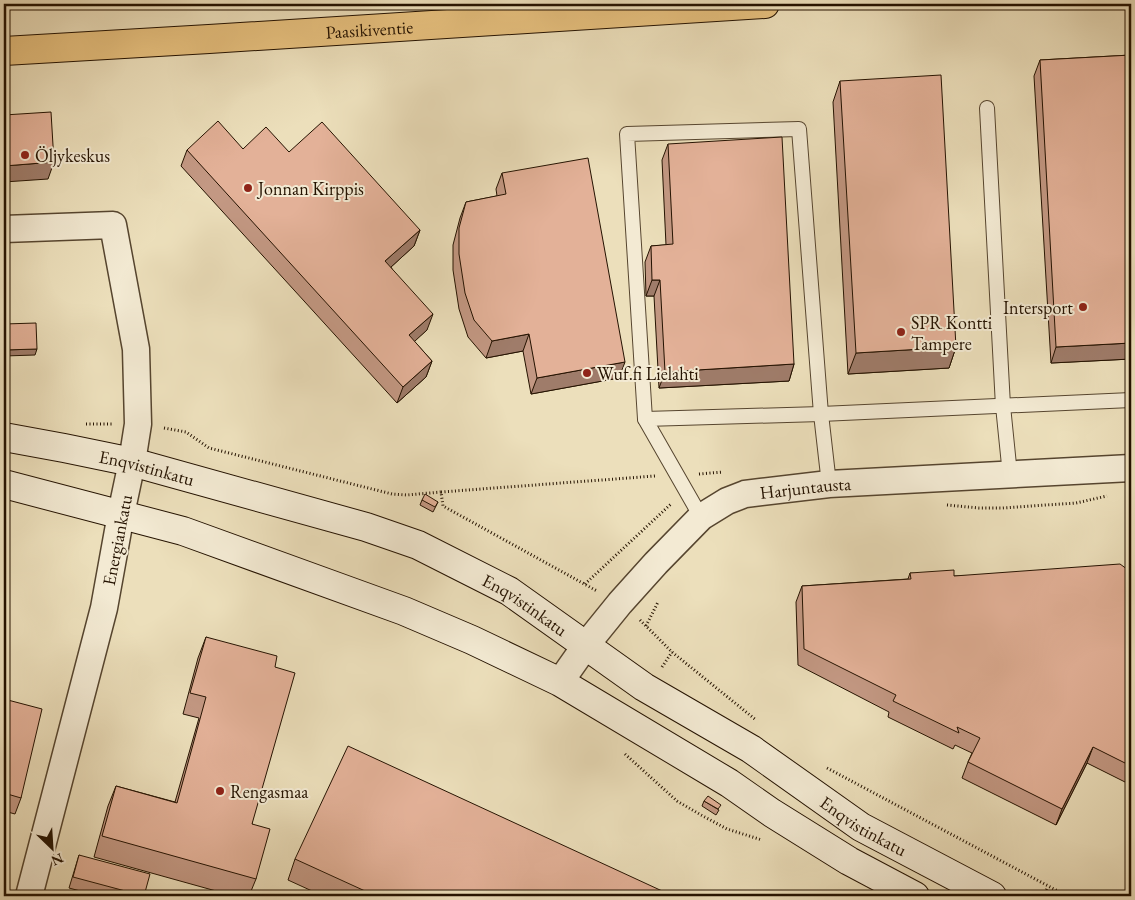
<svg xmlns="http://www.w3.org/2000/svg" width="1135" height="900" viewBox="0 0 1135 900" font-family="'EB Garamond',serif">
<style>
.lines{fill:none;stroke-linecap:round;stroke-linejoin:round}
.lane-casing{stroke:#56452f;stroke-width:16}
.street-casing{stroke:#56452f;stroke-width:29}
.secondary-casing{stroke:#241200;stroke-width:30}
.highway-casing{stroke:#241200;stroke-width:30}
.path{stroke:#241200;stroke-width:3;stroke-dasharray:1 2.5;stroke-linecap:butt}
.lane{stroke:#f3ead3;stroke-width:14}
.street{stroke:#f3ead3;stroke-width:26}
.secondary{stroke:#f3ead3;stroke-width:28}
.highway{stroke:#e6c07e;stroke-width:28}
.wall{fill:#c39883;stroke:#241200}
.shaded-wall{fill:#9f7c6a;stroke:#241200}
.building{fill:#e3b198;stroke:#241200}
.poi-dot{fill:#8f2418;stroke:#f3ead3;stroke-width:2}
.labels{text-anchor:middle;dominant-baseline:central;stroke-width:4;stroke-linejoin:round;paint-order:stroke}
.street-label{font-size:18px;fill:#241200;stroke:#f3ead3}
.poi-label{font-size:18px;fill:#241200;stroke:#f3ead3;text-anchor:start}
</style>
<rect width="100%" height="100%" fill="#ecdfbb"/>
<filter id="stains"><feTurbulence type="fractalNoise" baseFrequency=".004" numOctaves="4"/><feColorMatrix values="0 0 0 0 .2 0 0 0 0 .09 0 0 0 0 .02 0 0 0 .5 -.17"/></filter>
<radialGradient id="worn" r=".72"><stop offset=".6" stop-color="#630" stop-opacity="0"/><stop offset="1" stop-color="#630" stop-opacity=".3"/></radialGradient>
<g class="lines">
<g class="lane-casing">
<g id="lane">
<path d="M987,108L1003,406L1010,475"/>
<path d="M645,419L627,134L799,129L821,414L829,484"/>
<path d="M701,517L645,419L821,414L1131,400"/>
</g>
</g>
<g class="street-casing">
<g id="street">
<path d="M4,229L113,225L136,349L138,424L132,462L121,514L104,608L29,896"/>
<path id="s1" d="M560,682L586,645L620,603L656,563L701,517L727,501L745,494L761,492L829,484L1131,468"/>
</g>
</g>
<g class="secondary-casing">
<g id="secondary">
<path id="s2" d="M4,437L64,448L132,462L366,527L418,545L509,591L644,687L751,749L861,827L992,896"/>
<path d="M4,484L183,531L404,611L472,640L560,682L729,783L772,813L849,861L915,896"/>
</g>
</g>
<g class="highway-casing">
<g id="highway">
<path id="s3" d="M4,51L209,39L765,4"/>
</g>
</g>
<g class="path">
<path d="M86,424H113"/>
<path d="M164,428L186,432L209,448L392,494L407,495L441,492L443,506L597,591"/>
<path d="M699,474L723,472"/>
<path d="M441,492L655,476"/>
<path d="M947,505L979,508H1002L1076,503L1107,496"/>
<path d="M585,584L672,503"/>
<path d="M640,620L672,652L756,720"/>
<path d="M646,626L658,602"/>
<path d="M662,667L672,652"/>
<path d="M625,754L677,801L701,815L727,829L762,840"/>
<path d="M827,768L1067,896"/>
<path d="M1043,896L1048,887"/>
</g>
<use href="#lane" class="lane"/>
<use href="#street" class="street"/>
<use href="#secondary" class="secondary"/>
<use href="#highway" class="highway"/>
</g>
<g class="wall">
<path d="M1131,55V359L1051,363L1034,76L1040,60Z"/>
<path d="M840,81L956,347L949,368L848,374L833,102Z"/>
<path d="M668,144L794,364L789,381L659,388L654,296H646L645,262L651,246L666,245L662,160Z"/>
<path d="M243,149L289,152L420,230L414,246L391,267L427,330L414,341L432,361L426,377L397,403L181,166L187,150Z"/>
<path d="M502,173L619,378L531,394L523,351L486,358L468,337L459,309L453,270V245L460,218L466,202L497,196L496,189Z"/>
<path d="M422,500L438,502L433,512L420,505Z"/>
<path d="M1131,572V785L1087,763L1056,825L962,778L968,762L972,753L955,745L953,749L888,717L889,712L798,665L796,602L802,586L908,579L910,573L954,576Z"/>
<path d="M206,637L275,667L252,824L256,879L249,896H234L94,857L108,806L116,786L175,802L199,718L183,714L198,658Z"/>
<path d="M4,699L21,798L15,814L4,811Z"/>
<path d="M704,801L719,810L716,815L702,806Z"/>
<path d="M79,855L144,896H99L69,888Z"/>
<path d="M295,859L673,896H323L288,880Z"/>
</g>
<g class="shaded-wall">
<path d="M54,162L48,179L4,182V166Z"/>
<path d="M420,230L414,246L379,278L385,261Z"/>
<path d="M652,280H660L654,296H646Z"/>
<path d="M433,314L427,330L403,352L409,335Z"/>
<path d="M529,334L523,351L486,358L492,341Z"/>
<path d="M1131,343V359L1051,363L1056,347Z"/>
<path d="M956,347L949,368L848,374L856,353Z"/>
<path d="M37,349L35,355L4,356V350Z"/>
<path d="M432,361L426,377L397,403L403,387Z"/>
<path d="M625,362L619,378L531,394L537,378Z"/>
<path d="M794,364L789,381L659,388L665,372Z"/>
<path d="M1093,747L1087,763L1056,825L1062,809Z"/>
</g>
<g class="building">
<path d="M1131,55V343L1056,347L1040,60Z"/>
<path d="M941,75L956,347L856,353L840,81Z"/>
<path d="M51,112L54,162L4,166V115Z"/>
<path d="M218,121L243,149L266,127L289,152L322,122L420,230L385,261L433,314L409,335L432,361L403,387L187,150Z"/>
<path d="M782,137L794,364L665,372L660,280H652L651,246L673,244L668,144Z"/>
<path d="M588,158L625,362L537,378L529,334L492,341L474,320L465,293L459,254V228L466,202L506,194L502,173Z"/>
<path d="M36,323L37,349L4,350V324Z"/>
<path d="M425,494L438,502L435,507L422,500Z"/>
<path d="M1120,564L1131,572V766L1093,747L1062,809L968,762L980,738L957,727L959,733L893,701L896,695L804,649L802,586L911,579L910,573L954,570V576Z"/>
<path d="M206,637L277,656L275,667L295,673L252,824L270,829L256,879L102,836L116,786L177,803L206,697L190,693Z"/>
<path d="M4,699L42,709L21,798L4,793Z"/>
<path d="M348,746L673,896H376L295,859Z"/>
<path d="M708,796L721,805L718,809L704,801Z"/>
<path d="M79,855L150,874L144,896L73,877Z"/>
</g>
<g class="poi-dot">
<circle cx="25" cy="155" r="5"/>
<circle cx="248" cy="188" r="5"/>
<circle cx="1083" cy="307" r="5"/>
<circle cx="901" cy="332" r="5"/>
<circle cx="587" cy="373" r="5"/>
<circle cx="220" cy="791" r="5"/>
</g>
<g class="labels">
<g class="street-label">
<text stroke="none"><textPath href="#s3" startOffset="366">Paasikiventie</textPath></text>
<text stroke="none"><textPath href="#s2" startOffset="146">Enqvistinkatu</textPath></text>
<text stroke="none"><textPath href="#s1" startOffset="328">Harjuntausta</textPath></text>
<text transform="translate(117 540) rotate(-79)">Energiankatu</text>
<text stroke="none"><textPath href="#s2" startOffset="551">Enqvistinkatu</textPath></text>
<text stroke="none"><textPath href="#s2" startOffset="956">Enqvistinkatu</textPath></text>
</g>
<g class="poi-label">
<text x="35" y="155">Öljykeskus</text>
<text x="258" y="188">Jonnan Kirppis</text>
<text x="1073" y="307" text-anchor="end">Intersport</text>
<text x="911" y="322">SPR Kontti<tspan x="911" dy="21">Tampere</tspan></text>
<text x="597" y="373">Wuf.fi Lielahti</text>
<text x="230" y="791">Rengasmaa</text>
</g>
</g>
<rect width="1135" height="900" fill="none" stroke="#ecdfbb" stroke-width="20"/>
<rect x="5" y="5" width="1125" height="890" fill="none" stroke="#241200" stroke-width="2.5"/>
<rect x="10" y="10" width="1115" height="880" fill="none" stroke="#241200"/>
<g transform="translate(52 848) rotate(155)" stroke="#f3ead3" stroke-width="4" paint-order="stroke">
<path d="M0-4L9 19L0 12L-9 19Z" fill="#241200"/>
<text y="-8" font-size="14" font-weight="bold" text-anchor="middle" fill="#241200">N</text>
</g>
<rect width="100%" height="100%" filter="url(#stains)"/>
<rect width="100%" height="100%" fill="url(#worn)"/>
</svg>
